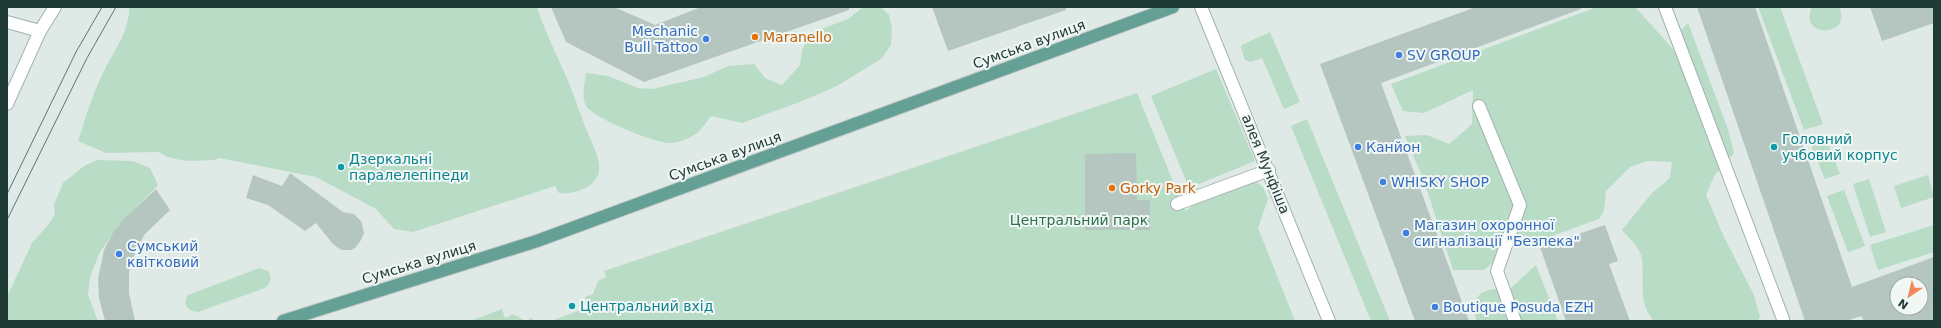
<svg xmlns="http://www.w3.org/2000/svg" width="1941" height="328" viewBox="0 0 1941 328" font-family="'DejaVu Sans',sans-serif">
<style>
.green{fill:#b8dcc5}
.building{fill:#b5c5bf;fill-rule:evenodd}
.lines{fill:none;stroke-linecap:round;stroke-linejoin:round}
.service-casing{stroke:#a2b2ad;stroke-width:14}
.minor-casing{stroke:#a2b2ad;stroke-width:14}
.tertiary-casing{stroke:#a2b2ad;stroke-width:14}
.primary-casing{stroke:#bcc4c2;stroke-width:14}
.service{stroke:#fff;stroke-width:12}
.minor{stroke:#fff;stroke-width:12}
.tertiary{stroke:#fff;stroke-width:12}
.primary{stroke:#64a095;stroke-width:12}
.tram{stroke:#5b7671;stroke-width:1}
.food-dot{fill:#e8710a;stroke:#f0f7f4;stroke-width:1.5}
.shop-dot{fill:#3f7fe0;stroke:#f0f7f4;stroke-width:1.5}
.culture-dot{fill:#0f9aa8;stroke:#f0f7f4;stroke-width:1.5}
.labels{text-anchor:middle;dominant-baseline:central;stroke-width:4;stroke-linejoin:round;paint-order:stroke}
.shop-label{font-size:14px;fill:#366cbe;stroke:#f0f7f4;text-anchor:start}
.food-label{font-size:14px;fill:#c56008;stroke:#f0f7f4;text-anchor:start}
.street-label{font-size:14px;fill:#203a35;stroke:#f0f7f4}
.culture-label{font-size:14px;fill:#0d838f;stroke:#f0f7f4;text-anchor:start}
.park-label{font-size:14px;fill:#2b704c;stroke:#f0f7f4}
</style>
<rect width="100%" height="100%" fill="#dfeae6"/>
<g class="green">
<path d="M129,7H537C546,35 560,61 571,88C576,101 580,114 585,126C589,137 599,155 599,166C601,186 575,195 559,193L555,186L413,232L394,229L376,209L316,177L219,158L214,160C195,161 175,163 159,152L106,153L78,141C86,117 93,92 105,69C115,49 130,30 129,7Z"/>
<path d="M867,7H881L889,15L892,28L891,45L881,59L837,86L800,102L742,123L711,116C707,121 702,129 697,133C692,137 678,143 672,143C656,144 595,119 586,106C581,96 585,83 586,73L608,76L638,88L652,89L704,77L728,66L754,64L765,78L782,85L800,65L802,50L811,33L848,19L862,8Z"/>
<path d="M1597,7H1635L1673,49L1680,60L1681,30L1688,23L1728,129L1734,153L1714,176L1706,195L1724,237L1754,295L1760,317L1757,321H1654C1636,302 1646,277 1641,255C1639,247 1627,236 1622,230L1652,193L1670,178L1672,162L1647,161L1630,167L1606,191L1604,211L1599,219L1538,241L1525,235L1484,270H1453L1424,181L1405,136L1427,135L1449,144L1472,124L1473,90L1424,113L1403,111L1391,84Z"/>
<path d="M1758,7H1780L1823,124L1804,130Z"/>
<path d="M1812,7H1839C1854,37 1797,39 1812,7Z"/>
<path d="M1270,32L1300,102L1284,109L1262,58L1251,62L1245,60L1241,48L1242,45Z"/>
<path d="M1216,69L1255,161L1189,188L1151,96Z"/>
<path d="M1137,93L1185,211L1198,202L1254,180L1263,187L1268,199L1258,228L1295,321H551L589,307L585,297L593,294L598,281L606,277L604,271Z"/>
<path d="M1307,119L1390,321H1371L1291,126Z"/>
<path d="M1826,139L1840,174L1825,179L1811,145Z"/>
<path d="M97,160L132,161L150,168L158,185L119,225L100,252L90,277L88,295L98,321H7V297L32,243L49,224L55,214L54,205L63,183L84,166Z"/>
<path d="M1928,175L1934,197L1901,208L1894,186Z"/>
<path d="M1869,179L1886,232L1870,237L1853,184Z"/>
<path d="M1844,190L1865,246L1848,252L1827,196Z"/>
<path d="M1934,225V252L1878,270L1870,245Z"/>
<path d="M1536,265L1558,321H1476C1476,316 1473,307 1475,302C1480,287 1499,289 1511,288Z"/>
<path d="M259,268L268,271C272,277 271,283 265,288L198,312C187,311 182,304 188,295Z"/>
<path d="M502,309L505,318L513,314L526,321L532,318L533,321H470Z"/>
</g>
<g class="building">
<path d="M551,7H614L655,25L701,7H849V10L644,82L566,42Z"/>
<path d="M932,7H1066V10L948,51Z"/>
<path d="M1476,7H1580L1581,9L1381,83L1469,321H1415L1320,64Z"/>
<path d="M1697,7H1755L1852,287L1934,257V321H1864L1861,316L1846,321H1805ZM1897,284H1921V308H1897Z"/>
<path d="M1870,7H1934V23L1882,41Z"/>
<path d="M1136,153L1137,200H1150V230H1085V154Z"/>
<path d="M290,173L343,212L354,214L361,221L364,233L361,240L355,248L351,250H341L333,244L316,223L305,231L268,205L246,198L253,175L282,186Z"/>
<path d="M156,189L170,210L144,235L131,262L129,272V293L135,321H105L99,298L98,279L104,250L114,231L125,218Z"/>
<path d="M1605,225L1618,261L1609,264L1630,321H1566L1540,247Z"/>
</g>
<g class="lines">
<g class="service-casing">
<g id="service">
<path d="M1665,7L1783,319"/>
<path d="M1479,106L1520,205L1497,271L1515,321"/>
<path d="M1177,204L1269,170"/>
</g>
</g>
<g class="minor-casing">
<g id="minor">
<path d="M1201,7L1329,321"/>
<path d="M7,22L40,31"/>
</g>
</g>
<g class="tertiary-casing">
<path id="tertiary" d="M7,104L40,31L55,7"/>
</g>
<g class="primary-casing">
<path id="primary" d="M283,321L537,241L1173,7"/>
</g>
<use href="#service" class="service"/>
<use href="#minor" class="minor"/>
<use href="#tertiary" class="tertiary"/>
<use href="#primary" class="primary"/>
<g class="tram">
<path d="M7,194L76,52L102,7"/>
<path d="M7,220L87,58L116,7"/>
</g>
</g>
<g class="food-dot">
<circle cx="755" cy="37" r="4"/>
<circle cx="1112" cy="188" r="4"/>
</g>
<g class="shop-dot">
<circle cx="706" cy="39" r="4"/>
<circle cx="1399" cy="55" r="4"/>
<circle cx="1358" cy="147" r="4"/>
<circle cx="1383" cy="182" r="4"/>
<circle cx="1406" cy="233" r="4"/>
<circle cx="119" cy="254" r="4"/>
<circle cx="1435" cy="307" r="4"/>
</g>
<g class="culture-dot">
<circle cx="1774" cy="147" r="4"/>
<circle cx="341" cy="167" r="4"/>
<circle cx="572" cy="306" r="4"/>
</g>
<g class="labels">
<g class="shop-label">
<text x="698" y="31" text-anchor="end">Mechanic<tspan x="698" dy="16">Bull Tattoo</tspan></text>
<text x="1407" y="55">SV GROUP</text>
<text x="1366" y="147">Канйон</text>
<text x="1391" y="182">WHISKY SHOP</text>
<text x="1414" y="225">Магазин охоронної<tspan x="1414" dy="16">сигналізації "Безпека"</tspan></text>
<text x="127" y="246">Сумський<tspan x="127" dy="16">квітковий</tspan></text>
<text x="1443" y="307">Boutique Posuda EZH</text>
</g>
<g class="food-label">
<text x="763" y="37">Maranello</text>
<text x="1120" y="188">Gorky Park</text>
</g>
<g class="street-label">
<text transform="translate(1029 44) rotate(-20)">Сумська вулиця</text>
<text transform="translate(725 156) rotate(-20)">Сумська вулиця</text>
<text transform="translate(1266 164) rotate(68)">алея Мунфіша</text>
<text transform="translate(419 262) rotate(-17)">Сумська вулиця</text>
</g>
<g class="culture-label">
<text x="1782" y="139">Головний<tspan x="1782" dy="16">учбовий корпус</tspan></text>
<text x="349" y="159">Дзеркальні<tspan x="349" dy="16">паралелепіпеди</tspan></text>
<text x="580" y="306">Центральний вхід</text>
</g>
<g class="park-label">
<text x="1079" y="220">Центральний парк</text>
</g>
</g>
<rect width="1941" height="328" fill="none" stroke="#203a35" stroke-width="16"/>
<g transform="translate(1909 296) rotate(215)"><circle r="19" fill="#f0f7f4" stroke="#9daba8"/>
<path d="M0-3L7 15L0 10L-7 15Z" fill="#f08957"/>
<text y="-6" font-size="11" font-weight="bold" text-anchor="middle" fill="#203a35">N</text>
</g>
</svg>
